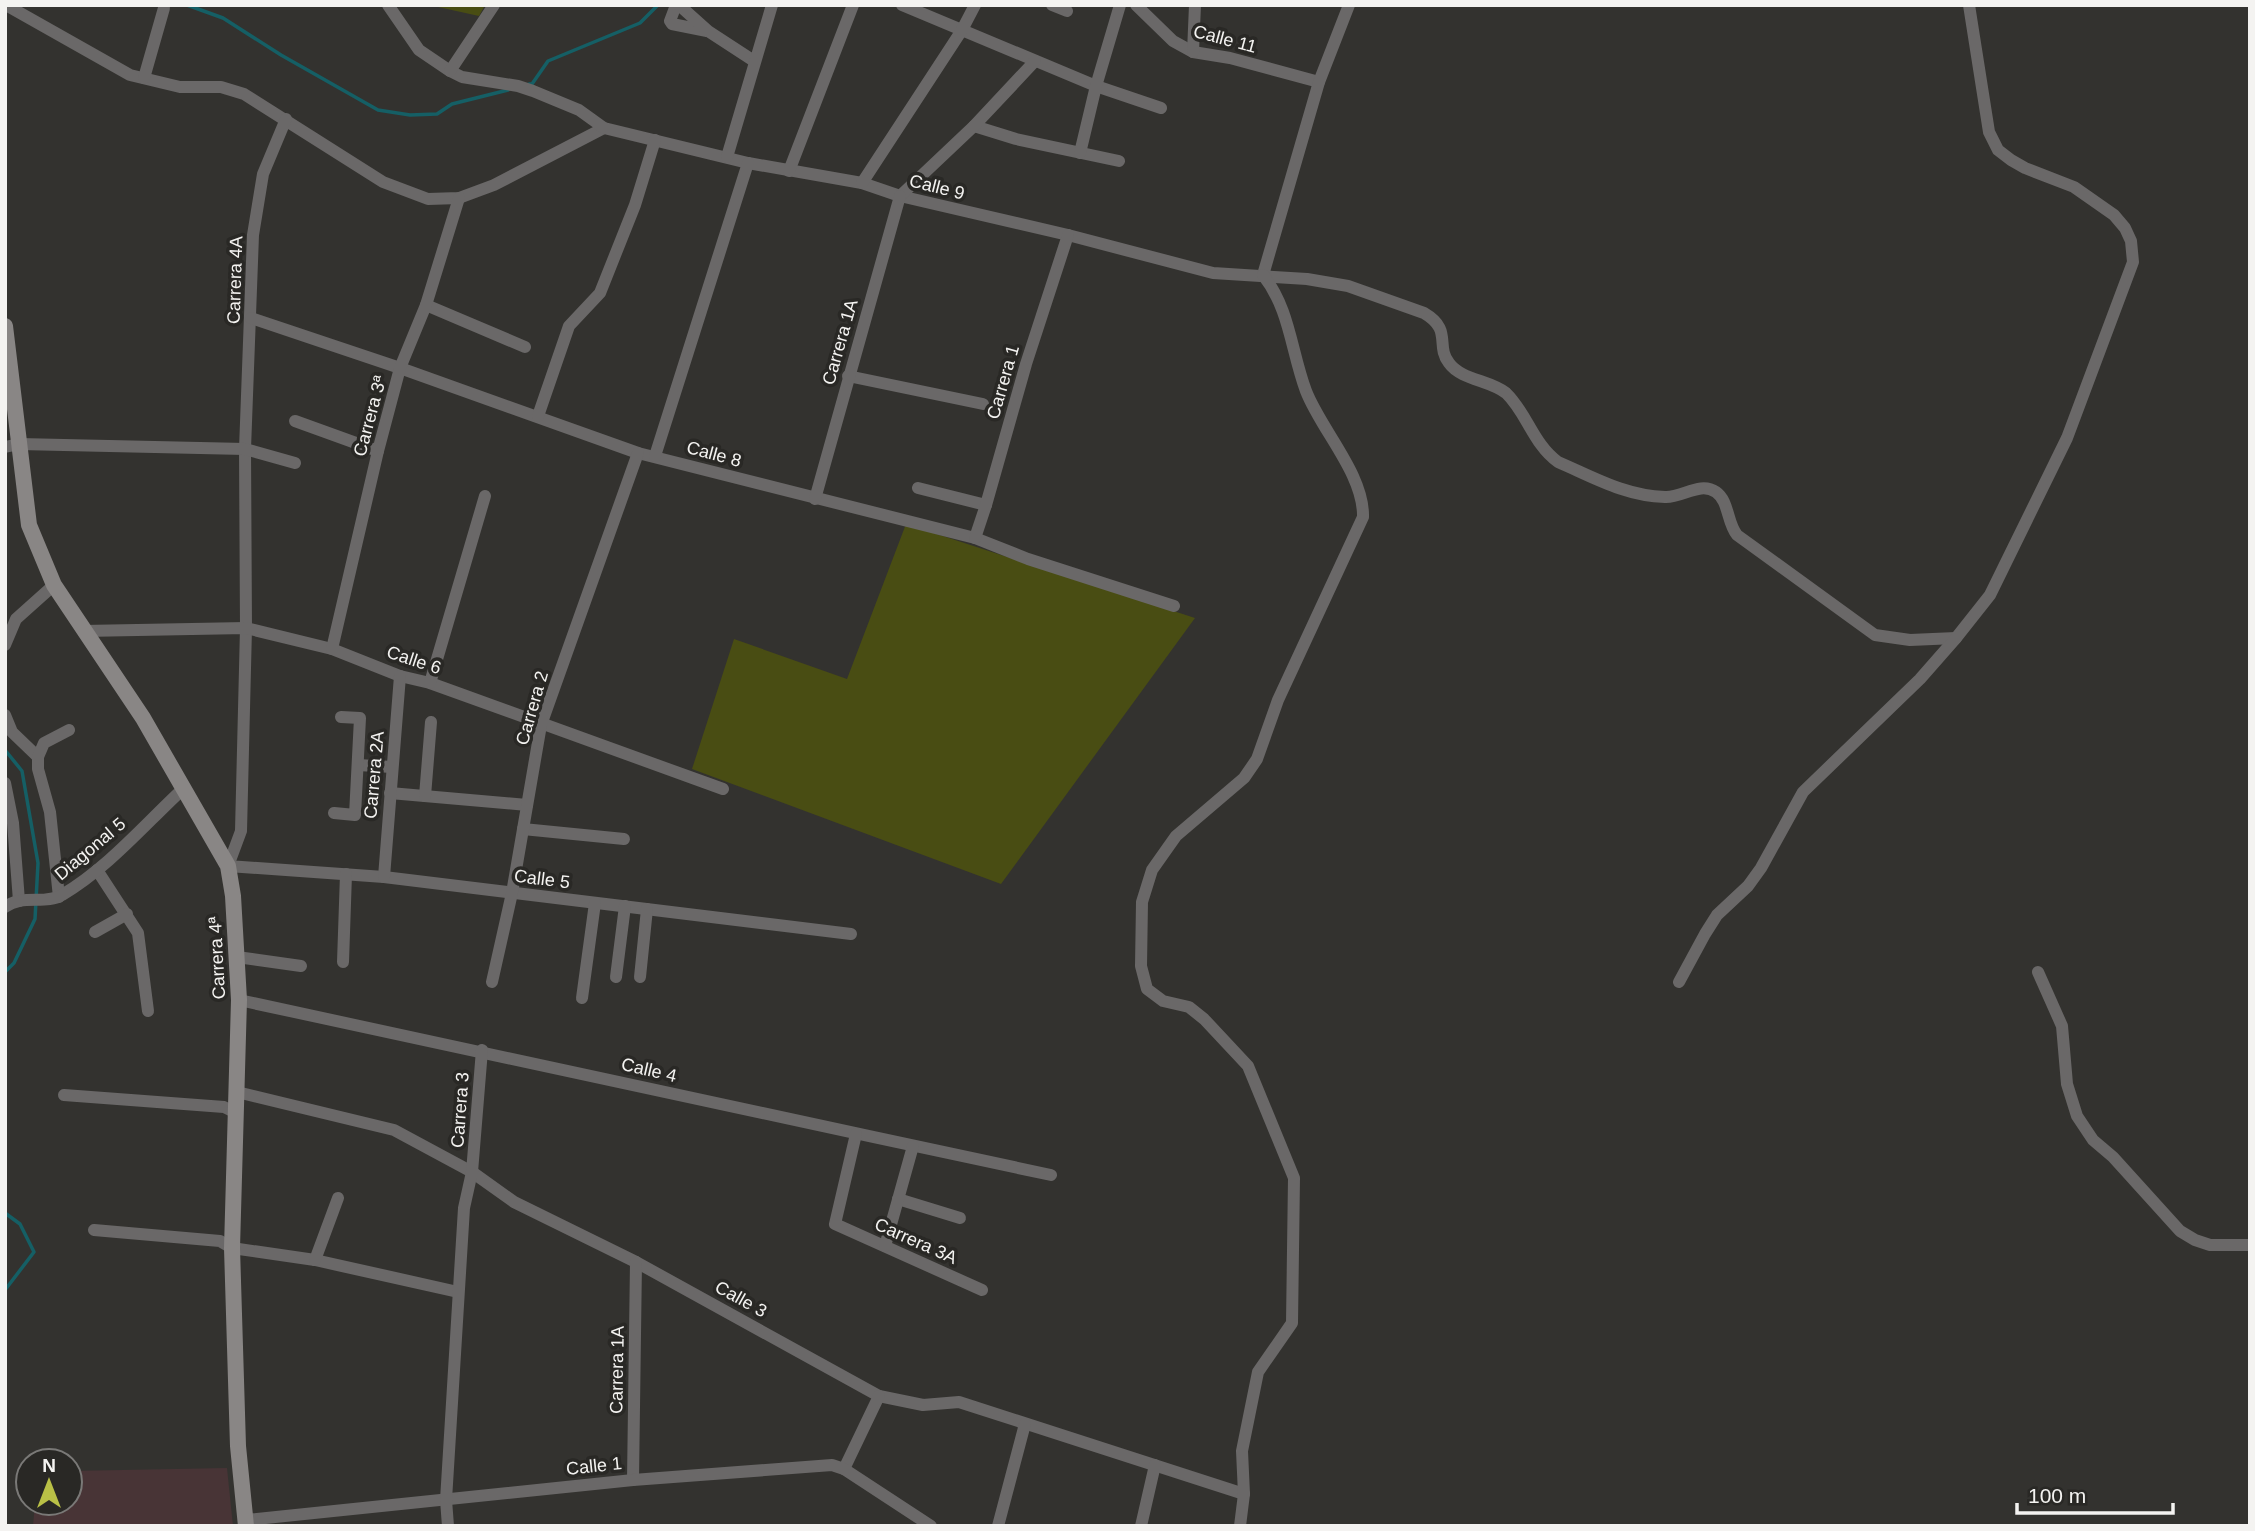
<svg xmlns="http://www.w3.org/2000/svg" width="2255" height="1531" viewBox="0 0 2255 1531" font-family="Arial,sans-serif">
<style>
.education{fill:#483436}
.green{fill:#494d13}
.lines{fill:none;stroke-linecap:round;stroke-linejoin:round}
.stream{stroke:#155f65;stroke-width:3.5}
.street{stroke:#6a6868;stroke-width:12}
.secondary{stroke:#898685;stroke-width:16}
.labels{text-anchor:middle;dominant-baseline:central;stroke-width:7;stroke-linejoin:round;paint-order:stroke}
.street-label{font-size:18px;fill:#f4f3f1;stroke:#292825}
</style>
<rect width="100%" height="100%" fill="#33322f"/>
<path class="education" d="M227,1468L233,1526H33L35,1503H70V1471Z"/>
<g class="green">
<path d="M429,5H485L479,16Z"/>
<path d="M906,524L1195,618L1001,884L692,769L734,639L847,679Z"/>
</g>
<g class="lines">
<g class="stream">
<path d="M187,5L223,18L281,55L378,110L410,115L437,114L452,104L508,90"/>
<path d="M529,84H532L548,61L640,23L658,5"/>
<path d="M5,750L22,771L38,863L35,919L14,963L5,972"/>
<path d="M5,1213L20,1224L34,1252L5,1290"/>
</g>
<g class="street">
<path d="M6,5L130,75L180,87H221L244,94L383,182L428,199L459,198L494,185L604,128"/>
<path d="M388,5L419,50L450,71L462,77L518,86L533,91L579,110L604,128L748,163L862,183L900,196L1068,235L1213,273L1307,279L1348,286L1424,313C1453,330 1435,345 1449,363C1461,380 1490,380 1506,393C1527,413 1533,444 1558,462C1593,477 1625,496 1665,497C1682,498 1700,481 1716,492C1729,501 1727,523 1737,535L1875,635L1910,640L1956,638"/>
<path d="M676,5L670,21L672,24L707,31"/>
<path d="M679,5L708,31L754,61"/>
<path d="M902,5L1096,86L1161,108"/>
<path d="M1052,5L1067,11"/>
<path d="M1136,5L1173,41L1193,52L1230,58L1319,82"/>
<path d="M1193,52L1195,5"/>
<path d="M450,71L494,5"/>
<path d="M144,78L164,8"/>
<path d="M286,119L263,174L253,235L245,449L246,628L241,831L228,866L384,877L851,934"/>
<path d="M974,126L1016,139L1119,161"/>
<path d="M1080,153L1096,86L1120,5"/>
<path d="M727,157L772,5"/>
<path d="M789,171L853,5"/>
<path d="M862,183L962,30L975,5"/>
<path d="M900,196L974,126L1035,61"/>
<path d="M1263,275L1319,82L1349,5"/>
<path d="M426,305L525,347"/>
<path d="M251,318L400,368L638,453L975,538L1028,559L1174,606"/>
<path d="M848,376L983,404"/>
<path d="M538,416L569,326L600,293L635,205L655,140"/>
<path d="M295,421L378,451"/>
<path d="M5,447L19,444L245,449L295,463"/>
<path d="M655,456L748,163"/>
<path d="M918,488L986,505"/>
<path d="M815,499L900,196"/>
<path d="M975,538L986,505L1026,364L1068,235"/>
<path d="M83,631L246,628L332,649L400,676L430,683L723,789"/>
<path d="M5,645L16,619L54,585"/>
<path d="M332,649L378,451L400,368L426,305L459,198"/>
<path d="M430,683L485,496"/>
<path d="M5,715L12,732L38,757"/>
<path d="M358,765L392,767"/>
<path d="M5,783L13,823L19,901"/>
<path d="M390,793L527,805"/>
<path d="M425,796L431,722"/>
<path d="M334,813L355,815L360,718L341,717"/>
<path d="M523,829L624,839"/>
<path d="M97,870L138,933L148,1011"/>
<path d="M384,877L400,676"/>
<path d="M59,897L50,812L38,769V757L44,743L69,730"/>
<path d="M5,907C22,894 46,905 62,895C108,868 145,824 184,788"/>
<path d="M95,932L127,914"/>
<path d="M237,957L301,966"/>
<path d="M343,962L346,874"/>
<path d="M2038,972L2062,1026L2067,1084L2077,1116L2093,1140L2113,1157L2180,1231L2195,1240L2210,1245H2250"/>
<path d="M616,977L625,906"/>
<path d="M640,977L647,909"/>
<path d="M492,982L512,893L541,725L638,453"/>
<path d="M1679,982L1705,934L1717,915L1748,886L1761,868L1803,792L1920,679L1956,638L1990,595L2067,438L2133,262L2131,241L2125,228L2114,215L2074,187L2025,168L2011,160L1998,150L1989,132L1969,5"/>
<path d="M582,998L595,903"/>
<path d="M239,1000C510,1056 780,1118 1051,1175"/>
<path d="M237,1092L394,1130L472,1172L514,1202L636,1262L879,1396L923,1405L959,1402L1244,1494"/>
<path d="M64,1095L224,1107L236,1113"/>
<path d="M856,1134L835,1224L982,1290"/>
<path d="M898,1199L960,1218"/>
<path d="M94,1230L220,1241L232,1248L315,1260L458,1292"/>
<path d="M885,1246L913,1146"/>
<path d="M315,1260L338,1198"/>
<path d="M844,1469L879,1396"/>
<path d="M633,1480L636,1262"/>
<path d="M246,1520L633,1480L832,1465L844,1469L931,1526"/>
<path d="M448,1526L446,1500L464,1208L472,1172L482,1050"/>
<path d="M998,1526L1025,1424"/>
<path d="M1141,1526L1155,1465"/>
<path d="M1240,1526L1244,1494L1242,1451L1258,1372L1292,1323L1294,1178L1248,1066L1204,1019L1189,1007L1163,1001L1147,989L1141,966L1142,902L1152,870L1176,836L1244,778L1257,759L1278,700L1363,517C1364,474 1321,430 1306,391C1291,351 1290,309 1263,275"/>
</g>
<path class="secondary" d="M5,326L29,525L54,585L143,718L228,866L233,896L239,1000L232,1248L238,1446L246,1526"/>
</g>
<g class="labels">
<g class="street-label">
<text transform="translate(1225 39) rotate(15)">Calle 11</text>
<text transform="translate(937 187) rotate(14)">Calle 9</text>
<text transform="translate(235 280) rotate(-88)">Carrera 4A</text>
<text transform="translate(840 342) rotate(-74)">Carrera 1A</text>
<text transform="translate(1003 382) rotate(-74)">Carrera 1</text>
<text transform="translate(370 416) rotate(-75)">Carrera 3ª</text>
<text transform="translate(714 454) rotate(15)">Calle 8</text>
<text transform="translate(414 660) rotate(18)">Calle 6</text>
<text transform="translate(532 708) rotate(-74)">Carrera 2</text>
<text transform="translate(374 775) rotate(-85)">Carrera 2A</text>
<text transform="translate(90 849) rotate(-40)">Diagonal 5</text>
<text transform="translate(542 879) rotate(7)">Calle 5</text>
<text transform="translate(217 958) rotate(-93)">Carrera 4ª</text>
<text transform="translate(649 1070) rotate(13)">Calle 4</text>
<text transform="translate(460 1110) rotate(-86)">Carrera 3</text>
<text transform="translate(916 1241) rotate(24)">Carrera 3A</text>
<text transform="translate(741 1299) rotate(29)">Calle 3</text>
<text transform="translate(617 1370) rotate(-89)">Carrera 1A</text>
<text transform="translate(594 1466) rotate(-6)">Calle 1</text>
</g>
</g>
<rect width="2255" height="1531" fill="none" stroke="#f4f3f1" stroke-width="14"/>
<g transform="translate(49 1482)"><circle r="33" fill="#292825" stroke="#7a7977" stroke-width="2"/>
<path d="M0-5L12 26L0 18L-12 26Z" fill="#b9c046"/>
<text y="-10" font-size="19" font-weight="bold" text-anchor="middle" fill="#f4f3f1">N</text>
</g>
<path d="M2017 1503v10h156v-10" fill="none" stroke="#f4f3f1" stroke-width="3.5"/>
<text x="2028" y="1503" font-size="21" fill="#f4f3f1" stroke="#292825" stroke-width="5" paint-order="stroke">100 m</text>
</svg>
